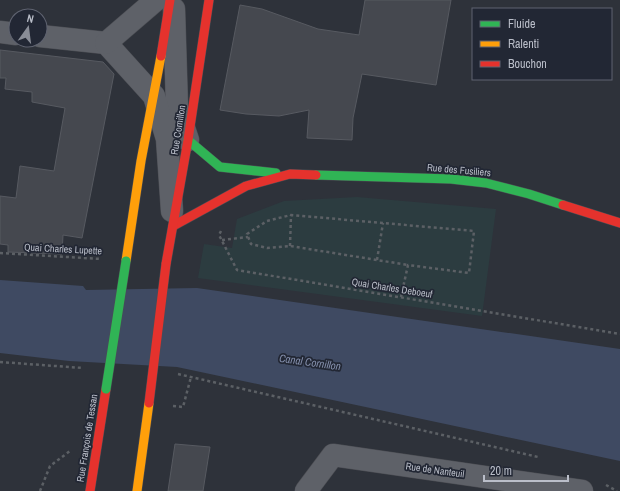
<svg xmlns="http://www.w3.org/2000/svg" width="620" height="491" viewBox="0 0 620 491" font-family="'Archivo Narrow',sans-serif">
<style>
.green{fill:#2c3c40}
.water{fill:#3f4a62}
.building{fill:#45484f;stroke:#575a61}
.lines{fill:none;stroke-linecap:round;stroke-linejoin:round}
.street-casing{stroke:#4c4e54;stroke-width:23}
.fast-casing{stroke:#4c4e54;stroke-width:10}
.slow-casing{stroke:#4c4e54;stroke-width:10}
.jam-casing{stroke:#4c4e54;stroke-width:10}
.path{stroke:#5c6065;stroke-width:2.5;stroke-dasharray:3 3;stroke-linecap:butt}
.street{stroke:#5e6168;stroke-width:22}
.fast{stroke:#30b455;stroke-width:9}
.slow{stroke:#ff9f0a;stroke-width:9}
.jam{stroke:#e5322d;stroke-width:9}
.fast-bridge-casing{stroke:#4c4e54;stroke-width:10;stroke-linecap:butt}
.jam-bridge-casing{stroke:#4c4e54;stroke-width:10;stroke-linecap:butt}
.fast-bridge{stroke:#30b455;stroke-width:9}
.jam-bridge{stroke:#e5322d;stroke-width:9}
.labels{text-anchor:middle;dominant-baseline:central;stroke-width:3.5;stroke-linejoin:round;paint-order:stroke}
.street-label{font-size:10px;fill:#babec9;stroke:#222734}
.water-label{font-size:11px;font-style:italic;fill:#8590ad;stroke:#222734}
</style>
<rect width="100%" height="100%" fill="#2e323a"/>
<path class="green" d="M357,197L496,209L482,316L198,278L204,244L232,248L237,219L284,201Z"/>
<path class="water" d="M0,280L83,286L86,290L197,288L620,349V461L177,367L69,361L0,353Z"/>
<g class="building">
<path d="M365,0H451L436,85L362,74L353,118L352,140L307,138L309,110L279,116L246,114L220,110L240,5L262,9L318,29L359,35Z"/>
<path d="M0,50L103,62L114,74L82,238L63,235L62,254L8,252V245L0,244V196L16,198L20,166L54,171L65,108L32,102V92L5,89L6,78H0Z"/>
<path d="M175,444L210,447L203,491H168Z"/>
</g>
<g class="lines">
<g class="street-casing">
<g id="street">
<path d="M174,9L177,107L188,140"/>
<path d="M0,32L16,34"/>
<path d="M40,36L106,43"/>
<path d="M106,43L154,96L167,139L172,211"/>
<path d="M106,43L156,0"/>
<path d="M306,491L333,455L582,491"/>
</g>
</g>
<g class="fast-casing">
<g id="fast">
<path d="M188,140L220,167L276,173"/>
<path d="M316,175L451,179L486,183L529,194L563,205"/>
</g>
</g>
<g class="slow-casing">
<g id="slow">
<path d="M126,261L141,161L161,56"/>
<path d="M137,491L149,403"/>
</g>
</g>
<g class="jam-casing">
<g id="jam">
<path d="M161,56L170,0"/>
<path d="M563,205L620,223"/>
<path d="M173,226L246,186L290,174L316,175"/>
<path d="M166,264L188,140L209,0"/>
<path d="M90,491L106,389"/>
</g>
</g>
<g class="path">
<path d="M221,231L219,235L237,270L620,334"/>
<path d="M222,240L248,237"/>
<path d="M290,246L291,215"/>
<path d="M0,253L101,259"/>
<path d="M377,260L383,223"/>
<path d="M401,297L408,265L469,273L474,231L291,215L267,221L247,234L251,244L267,248L290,246L408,265"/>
<path d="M0,362L83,368"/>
<path d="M178,374L538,457"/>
<path d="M173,406L183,407L191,377"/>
<path d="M606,485L617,491"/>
<path d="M40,491L50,466L70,451"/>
</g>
<use href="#street" class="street"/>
<use href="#fast" class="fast"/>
<use href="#slow" class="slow"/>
<use href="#jam" class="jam"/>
<g class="fast-bridge-casing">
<path id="fast-bridge" d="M106,389L126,261"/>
</g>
<g class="jam-bridge-casing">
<path id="jam-bridge" d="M149,403L166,264"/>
</g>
<use href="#fast-bridge" class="fast-bridge"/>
<use href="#jam-bridge" class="jam-bridge"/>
</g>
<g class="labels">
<g class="street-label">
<text transform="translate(178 130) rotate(-81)">Rue Cornillon</text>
<text transform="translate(459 170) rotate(5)">Rue des Fusiliers</text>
<text transform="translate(63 249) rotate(3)">Quai Charles Lupette</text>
<text transform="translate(392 288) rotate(9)">Quai Charles Deboeuf</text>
<text transform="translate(87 438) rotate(-81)">Rue François de Tessan</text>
<text transform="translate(435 470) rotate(8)">Rue de Nanteuil</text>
</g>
<g class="water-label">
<text transform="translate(310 362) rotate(8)">Canal Cornillon</text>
</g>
</g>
<rect x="472" y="8" width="140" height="72" fill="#222734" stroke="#5f6370"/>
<rect x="480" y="21" width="20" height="6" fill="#30b455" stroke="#5f6370"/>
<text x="508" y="28" font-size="12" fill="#babec9">Fluide</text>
<rect x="480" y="41" width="20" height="6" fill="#ff9f0a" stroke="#5f6370"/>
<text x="508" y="48" font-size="12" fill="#babec9">Ralenti</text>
<rect x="480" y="61" width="20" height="6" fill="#e5322d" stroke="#5f6370"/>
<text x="508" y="68" font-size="12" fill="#babec9">Bouchon</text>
<g transform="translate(28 28) rotate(14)"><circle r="19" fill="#222734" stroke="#5f6370"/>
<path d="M0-3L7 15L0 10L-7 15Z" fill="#898d97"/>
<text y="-6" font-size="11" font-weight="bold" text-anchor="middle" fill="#babec9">N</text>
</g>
<path d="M484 475v6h84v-6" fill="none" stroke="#babec9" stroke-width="2"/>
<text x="490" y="475" font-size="12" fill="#babec9" stroke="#222734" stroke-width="3" paint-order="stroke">20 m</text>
</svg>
